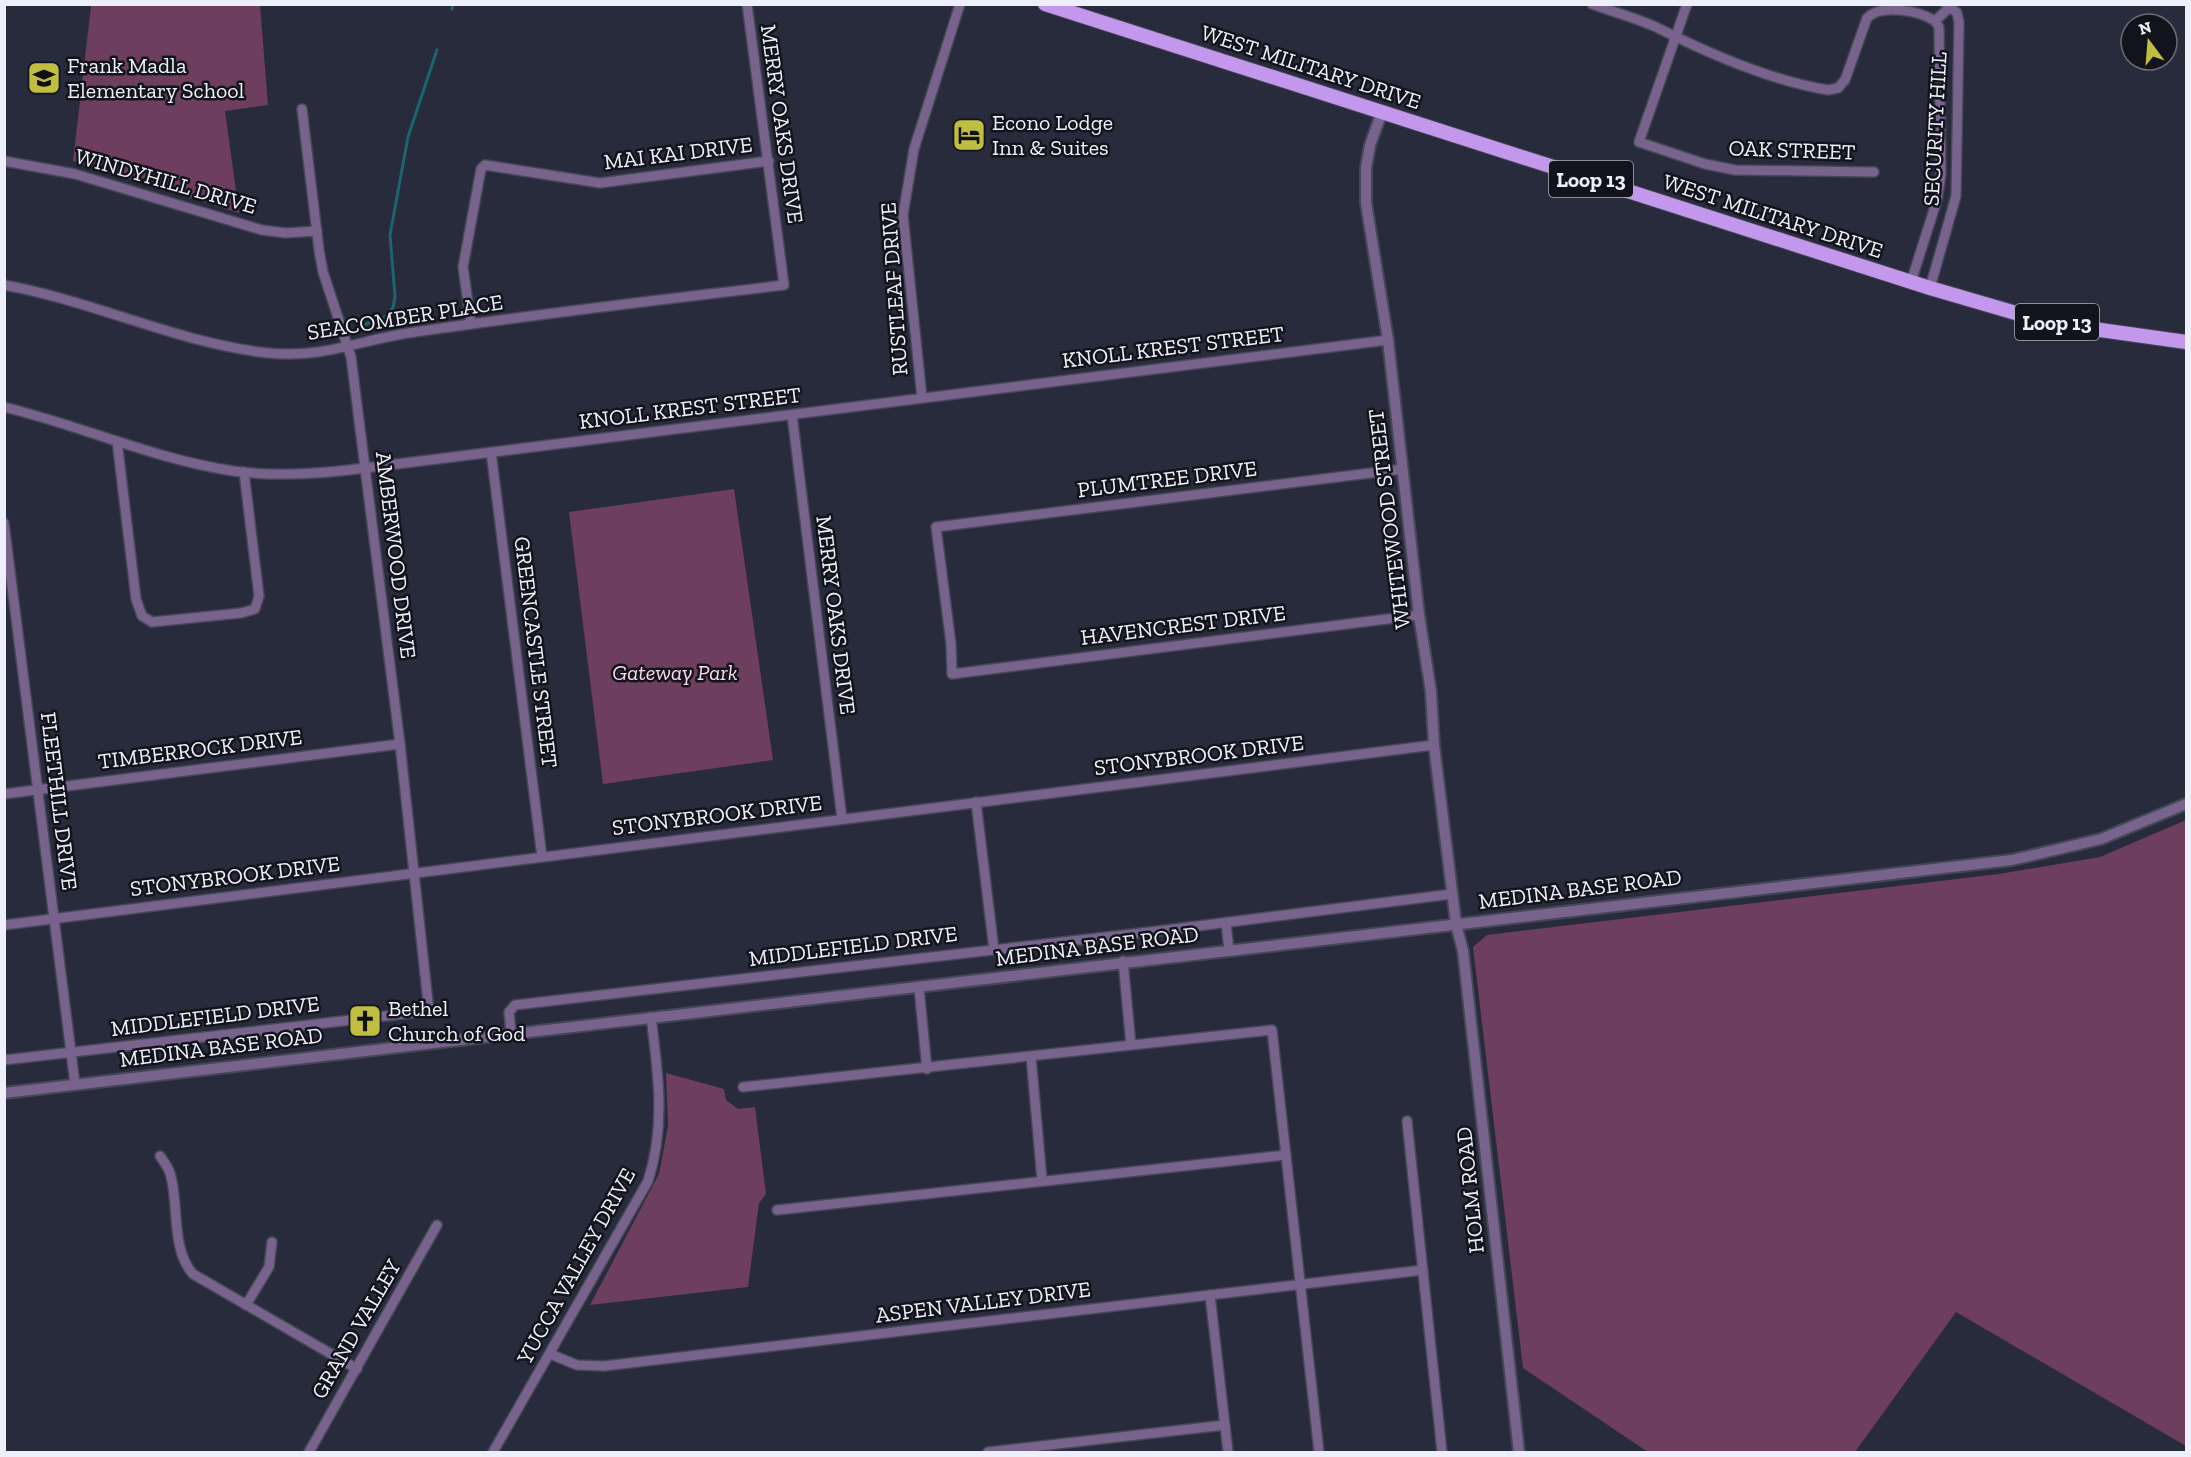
<svg xmlns="http://www.w3.org/2000/svg" width="2191" height="1457" viewBox="0 0 2191 1457" font-family="'Zilla Slab',serif">
<style>
.green{fill:#6e3e5e}
.lines{fill:none;stroke-linecap:round;stroke-linejoin:round}
.stream{stroke:#1b656f;stroke-width:3}
.minor-casing{stroke:#444756;stroke-width:12}
.tertiary-casing{stroke:#444756;stroke-width:14}
.primary-casing{stroke:#444756;stroke-width:16}
.minor{stroke:#78638c;stroke-width:9}
.tertiary{stroke:#78638c;stroke-width:10}
.primary{stroke:#c398ec;stroke-width:14}
.labels{text-anchor:middle;dominant-baseline:central;stroke-width:5;stroke-linejoin:round;paint-order:stroke}
.shield{fill:#13141b;stroke:#acaeb7;stroke-width:1.5}
.shield-label{font-size:21px;font-weight:bold;fill:#edf0fa}
.poi-label{font-size:22px;fill:#edf0fa;stroke:#13141b;text-anchor:start}
.street-label{font-size:22px;fill:#edf0fa;stroke:#13141b}
.park-label{font-size:22px;font-style:italic;fill:#fad7ed;stroke:#13141b}
</style>
<rect width="100%" height="100%" fill="#282b3b"/>
<g class="green">
<path d="M35,5H260L268,105L225,111L239,213L73,161L91,6Z"/>
<path d="M734,489L773,760L603,784L569,512Z"/>
<path d="M2186,820V1446L1956,1312L1855,1452H1648L1523,1368L1473,947L1487,935L1999,874L2100,857Z"/>
<path d="M666,1073L724,1089L726,1100L738,1109L755,1107L766,1194L759,1203L748,1287L590,1305L659,1174L668,1126Z"/>
</g>
<g class="lines">
<g class="stream">
<path d="M452,9L453,4"/>
<path d="M361,326L385,317L393,308L395,296L390,235L408,137L437,50"/>
</g>
<g class="minor-casing">
<g id="minor">
<path d="M1592,4C1615,13 1641,19 1662,30C1712,55 1773,81 1828,90L1838,88L1845,80L1867,18C1881,3 1920,11 1935,21"/>
<path d="M1687,4L1639,142L1705,164L1735,170L1874,172"/>
<path d="M1935,21L1951,6"/>
<path d="M4,161L75,174L262,230L286,233L317,231"/>
<path d="M1911,282L1937,200L1941,174L1939,27L1935,21"/>
<path d="M4,285C94,301 177,343 268,353C325,359 361,339 415,332C537,314 661,300 784,285L747,4"/>
<path d="M1930,288L1956,196L1959,22L1957,13L1946,4"/>
<path d="M471,324L463,267L481,169L485,165L600,183L769,161"/>
<path d="M922,398L903,215L914,149L960,4"/>
<path d="M4,407C82,426 154,459 233,471C277,477 321,474 365,468L1388,340"/>
<path d="M792,415L842,819"/>
<path d="M117,441L136,599L142,616L152,622L241,613L255,609L259,596L244,472"/>
<path d="M491,452L542,857"/>
<path d="M1403,469L936,527L951,644L952,674L1419,615"/>
<path d="M4,523L75,1084"/>
<path d="M4,794L400,744"/>
<path d="M976,802L994,950"/>
<path d="M1226,923L1229,950"/>
<path d="M4,925L1434,745"/>
<path d="M1123,961L1131,1045"/>
<path d="M919,988L927,1069"/>
<path d="M511,1033L509,1012L515,1005L1158,931L1452,894"/>
<path d="M1031,1057L1042,1180"/>
<path d="M4,1060L429,1011L400,744L351,357L323,272L319,250L302,109"/>
<path d="M743,1087L1272,1030L1319,1452"/>
<path d="M1407,1121L1442,1452"/>
<path d="M160,1156C164,1162 170,1169 171,1177C179,1207 171,1249 193,1274L357,1369"/>
<path d="M777,1210L1286,1155"/>
<path d="M1210,1295L1228,1452"/>
<path d="M246,1305L269,1267L272,1242"/>
<path d="M550,1354L577,1365L604,1366L1423,1270"/>
<path d="M309,1452L437,1225"/>
<path d="M493,1452L648,1181C666,1125 658,1073 651,1017"/>
<path d="M988,1452L1225,1425"/>
</g>
</g>
<g class="tertiary-casing">
<g id="tertiary">
<path d="M1382,112L1370,145L1366,168V203L1388,340L1419,615L1431,692L1434,745L1456,924L1463,951L1519,1452"/>
<path d="M4,1093L2012,860L2101,839L2186,804"/>
</g>
</g>
<g class="primary-casing">
<path id="primary" d="M1045,4L1930,288L2026,316L2072,326L2186,342"/>
</g>
<use href="#minor" class="minor"/>
<use href="#tertiary" class="tertiary"/>
<use href="#primary" class="primary"/>
</g>
<defs>
<g id="school-square" transform="scale(1.725)"><rect x="-9" y="-9" width="18" height="18" rx="4" fill="#bfbe42" stroke="#13141b"/><path d="M0-5L7-2L0 1L-7-2ZM-4 1L0 2.5L4 1V4Q0 6-4 4Z" fill="#111"/></g>
<g id="hotel-square" transform="scale(1.725)"><rect x="-9" y="-9" width="18" height="18" rx="4" fill="#bfbe42" stroke="#13141b"/><path d="M-6-4.5h1.5V1H6V5H4.5V3h-9V5H-6ZM-4 0a1.8 1.8 0 1 1 3.6 0ZM.5 0V-2.5h3Q6-2.5 6 0Z" fill="#111"/></g>
<g id="church-square" transform="scale(1.725)"><rect x="-9" y="-9" width="18" height="18" rx="4" fill="#bfbe42" stroke="#13141b"/><path d="M-1.2-6h2.4v3.5h3.3v2.4h-3.3V6h-2.4V-.1h-3.3v-2.4h3.3Z" fill="#111"/></g>
</defs>
<g fill-rule="evenodd">
<use href="#school-square" x="44" y="78"/>
<use href="#hotel-square" x="969" y="135"/>
<use href="#church-square" x="365" y="1021"/>
</g>
<g class="labels">
<g class="shield">
<rect x="1549" y="161" width="84" height="36" rx="4.5"/>
<rect x="2015" y="304" width="84" height="36" rx="4.5"/>
</g>
<g class="shield-label">
<text x="1591" y="179">Loop 13</text>
<text x="2057" y="322">Loop 13</text>
</g>
<g class="poi-label">
<text x="67" y="65">Frank Madla<tspan x="67" dy="25">Elementary School</tspan></text>
<text x="992" y="122">Econo Lodge<tspan x="992" dy="25">Inn &amp; Suites</tspan></text>
<text x="388" y="1008">Bethel<tspan x="388" dy="25">Church of God</tspan></text>
</g>
<g class="street-label">
<text transform="translate(1311 67) rotate(18)">WEST MILITARY DRIVE</text>
<text transform="translate(782 124) rotate(82)">MERRY OAKS DRIVE</text>
<text transform="translate(1935 129) rotate(-87)">SECURITY HILL</text>
<text transform="translate(1792 150) rotate(2)">OAK STREET</text>
<text transform="translate(678 153) rotate(-7)">MAI KAI DRIVE</text>
<text transform="translate(166 181) rotate(16)">WINDYHILL DRIVE</text>
<text transform="translate(1773 216) rotate(18)">WEST MILITARY DRIVE</text>
<text transform="translate(894 289) rotate(-94)">RUSTLEAF DRIVE</text>
<text transform="translate(405 317) rotate(-9)">SEACOMBER PLACE</text>
<text transform="translate(1173 347) rotate(-7)">KNOLL KREST STREET</text>
<text transform="translate(690 408) rotate(-7)">KNOLL KREST STREET</text>
<text transform="translate(1167 479) rotate(-7)">PLUMTREE DRIVE</text>
<text transform="translate(1389 519) rotate(-97)">WHITEWOOD STREET</text>
<text transform="translate(396 555) rotate(83)">AMBERWOOD DRIVE</text>
<text transform="translate(836 615) rotate(83)">MERRY OAKS DRIVE</text>
<text transform="translate(1183 625) rotate(-7)">HAVENCREST DRIVE</text>
<text transform="translate(536 652) rotate(83)">GREENCASTLE STREET</text>
<text transform="translate(200 749) rotate(-7)">TIMBERROCK DRIVE</text>
<text transform="translate(1199 755) rotate(-7)">STONYBROOK DRIVE</text>
<text transform="translate(59 801) rotate(83)">FLEETHILL DRIVE</text>
<text transform="translate(717 815) rotate(-7)">STONYBROOK DRIVE</text>
<text transform="translate(235 876) rotate(-7)">STONYBROOK DRIVE</text>
<text transform="translate(1580 889) rotate(-7)">MEDINA BASE ROAD</text>
<text transform="translate(853 946) rotate(-7)">MIDDLEFIELD DRIVE</text>
<text transform="translate(1097 946) rotate(-7)">MEDINA BASE ROAD</text>
<text transform="translate(215 1016) rotate(-7)">MIDDLEFIELD DRIVE</text>
<text transform="translate(221 1047) rotate(-7)">MEDINA BASE ROAD</text>
<text transform="translate(1470 1190) rotate(-96)">HOLM ROAD</text>
<text transform="translate(576 1266) rotate(-61)">YUCCA VALLEY DRIVE</text>
<text transform="translate(983 1302) rotate(-7)">ASPEN VALLEY DRIVE</text>
<text transform="translate(356 1329) rotate(-60)">GRAND VALLEY</text>
</g>
<g class="park-label">
<text x="675" y="672">Gateway Park</text>
</g>
</g>
<rect width="2191" height="1457" fill="none" stroke="#edf0fa" stroke-width="12"/>
<g transform="translate(2149 42) rotate(344)"><circle r="28" fill="#13141b" stroke="#6a6c74" stroke-width="1.5"/>
<path d="M0-4.5L10 22L0 15L-10 22Z" fill="#bfbe42"/>
<text y="-9" font-size="16" font-weight="bold" text-anchor="middle" fill="#edf0fa">N</text>
</g>
</svg>
